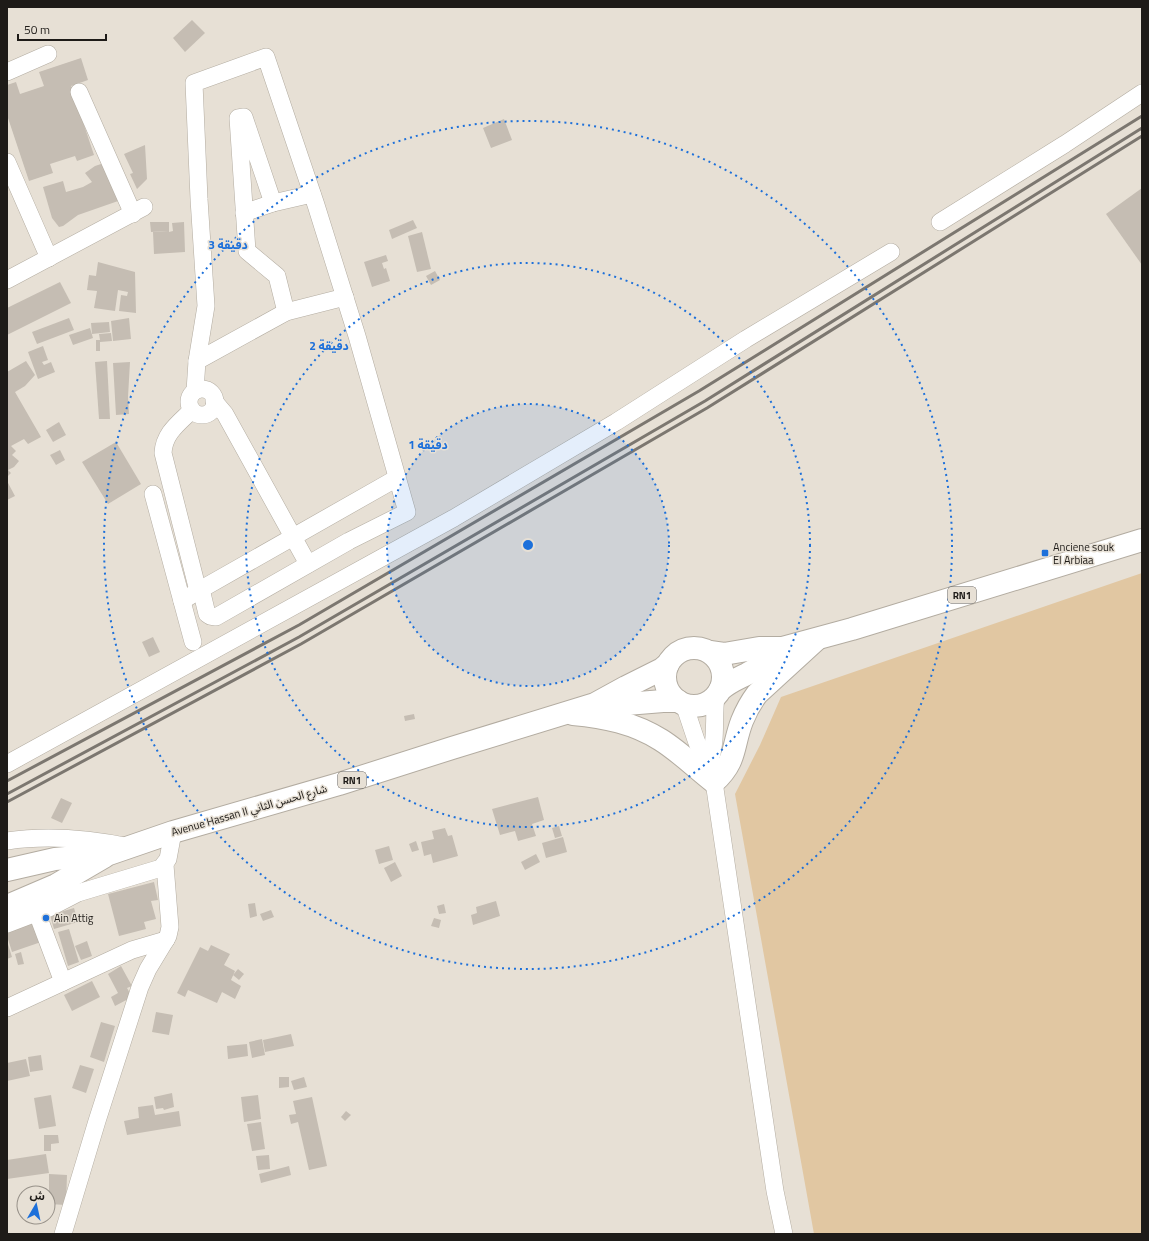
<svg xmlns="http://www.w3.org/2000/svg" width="1149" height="1241" viewBox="0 0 1149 1241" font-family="'Titillium Web','Noto Sans Arabic',sans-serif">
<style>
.green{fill:#e1c7a2}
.building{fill:#c5bdb3}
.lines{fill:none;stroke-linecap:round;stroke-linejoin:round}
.minor-casing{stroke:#b3aca1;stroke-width:18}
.major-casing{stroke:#b3aca1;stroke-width:24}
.minor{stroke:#fff;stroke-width:17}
.major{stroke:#fff;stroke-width:22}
.rail{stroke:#7c7770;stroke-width:3}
.ring{fill:none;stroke:#1d70da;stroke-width:2;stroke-dasharray:2 4}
.poi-dot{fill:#1d70da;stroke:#e7e0d5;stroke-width:1.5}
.labels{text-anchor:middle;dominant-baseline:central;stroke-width:3;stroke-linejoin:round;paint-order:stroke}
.shield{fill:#e7e0d5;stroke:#5a5651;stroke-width:1}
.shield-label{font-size:10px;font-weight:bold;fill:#1e1b18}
.poi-label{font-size:11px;fill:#1e1b18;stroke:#e7e0d5;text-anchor:start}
.street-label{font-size:11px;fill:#1e1b18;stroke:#e7e0d5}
.centre{fill:#1d70da;stroke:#e7e0d5;stroke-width:2}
.ring-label{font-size:12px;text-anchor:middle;font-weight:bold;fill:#1d70da;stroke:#e7e0d5;stroke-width:3;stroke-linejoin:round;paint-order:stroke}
</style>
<rect width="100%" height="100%" fill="#e7e0d5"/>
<path class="green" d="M1142,573V1234H814L735,794L760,745L781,697Z"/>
<g class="building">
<path d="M192,20L205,33L185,52L173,38Z"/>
<path d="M81,58L88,80L71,86L94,155L77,161L75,156L50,164L53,173L29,181L7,115V85L16,82L20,94L44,86L39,72Z"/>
<path d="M504,119L512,140L491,148L483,128Z"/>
<path d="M145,145L147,179L137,189L130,174L133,173L124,154Z"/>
<path d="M104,163L121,200L78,215L63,226L59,227L52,218L43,187L63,181L66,192L83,187L92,182L85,173L95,166Z"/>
<path d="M1142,188V265L1106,214Z"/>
<path d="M413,220L417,228L392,239L389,230Z"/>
<path d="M150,222H169V232L173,231L172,223L184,222L185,252L154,254L153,232L168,231L151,232Z"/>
<path d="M422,232L431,269L417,272L408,236Z"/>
<path d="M386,255L388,261L382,263L384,269L386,268L390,281L372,287L364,262Z"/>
<path d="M98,262L135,272L136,313L119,311L121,295L127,296L128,292L118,290L115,311L94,308L97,291L87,290L89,275L96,276Z"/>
<path d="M435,271L440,280L431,285L426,276Z"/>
<path d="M60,282L71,303L7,335V308Z"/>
<path d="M69,318L74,330L37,344L32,332Z"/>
<path d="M129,318L131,339L113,341L111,321Z"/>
<path d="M109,322L110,332L92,334L91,323Z"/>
<path d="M90,328L93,338L73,345L69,335Z"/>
<path d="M111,333L112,341L100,342V351H96V340H100L99,334Z"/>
<path d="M43,346L48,360L42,362L44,365L51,362L55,372L38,379L28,352Z"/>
<path d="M26,361L35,375L25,386L15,392L41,437L28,444L24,439L11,446L16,451L12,455L19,461L14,467L8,470L11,473L7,477V372Z"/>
<path d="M107,361L110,419H99L95,362Z"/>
<path d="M130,362L128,397L129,414L116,415L113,363Z"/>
<path d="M59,422L66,435L53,442L46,430Z"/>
<path d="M116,442L141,484L108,504L82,462Z"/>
<path d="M60,450L65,460L56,465L50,455Z"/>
<path d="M7,481L15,496L7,500Z"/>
<path d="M153,637L160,652L149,657L142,642Z"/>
<path d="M414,714L415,719L405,721L404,716Z"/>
<path d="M538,797L544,820L532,824L536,836L518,841L515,831L500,835L492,809Z"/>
<path d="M61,798L72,803L62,823L51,818Z"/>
<path d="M559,826L562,836L555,838L552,828Z"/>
<path d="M445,828L448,836L452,835L458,856L433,863L431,854L424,856L421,842L434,839L432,831Z"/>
<path d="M563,837L567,852L546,858L542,843Z"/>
<path d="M416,841L419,850L412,852L409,844Z"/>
<path d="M389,846L393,860L379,864L375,850Z"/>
<path d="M536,854L540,862L525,870L521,862Z"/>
<path d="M395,862L402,876L391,882L384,868Z"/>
<path d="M154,882L158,900L151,901L156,919L144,922L146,929L119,936L108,894Z"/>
<path d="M496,901L500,916L473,925L471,915L477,913L476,907Z"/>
<path d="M255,903L257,916L250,918L248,904Z"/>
<path d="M444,904L446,913L439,914L437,906Z"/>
<path d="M74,908L78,922L54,929L50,915Z"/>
<path d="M271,910L274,917L263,921L260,914Z"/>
<path d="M434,918L441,920L439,928L431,926Z"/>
<path d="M36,920L44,941L12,952L7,936V930Z"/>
<path d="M69,929L79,962L68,966L58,932Z"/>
<path d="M7,941L12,957L7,959Z"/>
<path d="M87,941L92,956L81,960L75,946Z"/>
<path d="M211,945L230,954L224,965L235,971L231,980L241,986L235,999L222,992L217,1003L188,990L185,997L177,993L200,947L208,951Z"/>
<path d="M21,952L24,964L18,965L15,954Z"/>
<path d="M121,966L132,986L127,988L132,997L115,1006L111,997L118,993L108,974Z"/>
<path d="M238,969L244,974L239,980L233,975Z"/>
<path d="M92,981L100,997L72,1011L64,995Z"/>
<path d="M156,1012L173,1015L169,1035L152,1032Z"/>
<path d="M101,1022L115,1026L104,1062L90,1057Z"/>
<path d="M291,1034L294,1046L265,1052L263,1040Z"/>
<path d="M262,1039L265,1055L252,1058L249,1042Z"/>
<path d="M247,1044L248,1056L228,1059L227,1046Z"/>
<path d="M41,1055L43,1070L30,1072L28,1057Z"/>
<path d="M26,1059L30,1076L7,1081V1063Z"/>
<path d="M80,1065L94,1069L86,1093L72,1088Z"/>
<path d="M279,1077H289V1087L279,1088Z"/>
<path d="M304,1077L307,1087L294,1090L291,1081Z"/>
<path d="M172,1093L174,1107L164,1110L163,1108L156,1109L154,1097Z"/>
<path d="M51,1095L56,1126L39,1129L34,1098Z"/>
<path d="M258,1095L261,1119L244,1122L241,1097Z"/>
<path d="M312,1097L327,1166L309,1170L298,1122L291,1124L289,1115L296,1114L293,1101Z"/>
<path d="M153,1105L155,1115L179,1111L181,1126L127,1135L124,1121L139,1118L138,1107Z"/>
<path d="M346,1111L351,1115L345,1121L341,1117Z"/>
<path d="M261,1122L265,1149L252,1151L247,1124Z"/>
<path d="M44,1135H58L59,1143L51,1144V1151H44Z"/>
<path d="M46,1154L49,1173L7,1179V1160Z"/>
<path d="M269,1155L270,1169L258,1170L256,1156Z"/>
<path d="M289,1166L291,1175L261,1183L259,1174Z"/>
<path d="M49,1174L67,1175L66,1205L49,1204Z"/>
</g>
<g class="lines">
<g class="minor-casing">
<g id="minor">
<path d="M7,72L48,54"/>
<path d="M79,92L133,214"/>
<path d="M7,162L49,258"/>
<path d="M273,203L244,117L238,118L247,251L277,276L286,312"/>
<path d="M244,213L273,203L312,194"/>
<path d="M940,222L1065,144L1142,93"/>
<path d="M7,280L144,207"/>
<path d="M197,361L286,312L345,297"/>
<circle cx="202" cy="402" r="13"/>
<path d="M195,391L197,361L206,306L199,199L194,83L266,57L316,205L357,336L407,512L349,541L216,617L210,616L207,614L201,589"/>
<path d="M214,401L225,414L308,564"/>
<path d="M192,410C179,423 164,433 163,453L198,591"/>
<path d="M153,494L193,642"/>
<path d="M182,601L198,591L397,478"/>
<path d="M684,704L696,740L700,750L710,761L714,782L775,1191L784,1234"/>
<path d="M710,761C717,740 713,718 716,696"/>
<path d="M7,764L454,518L616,422L746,339L891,252"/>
<path d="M7,841C47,835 91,839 130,847"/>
<path d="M37,913L63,982"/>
<path d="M7,924L49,908L78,893L161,868L168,859L173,832"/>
<path d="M7,1008L132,950L166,940"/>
<path d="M63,1234L97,1121L140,987L148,969L168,936L170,927L165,865"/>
</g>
</g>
<g class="major-casing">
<g id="major">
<circle cx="694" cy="677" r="29"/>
<path d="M710,652L724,654L759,648H782L852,629L1142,540"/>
<path d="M720,690C729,682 737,679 747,674C760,667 772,659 782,648"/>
<path d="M598,705H614L663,701H678"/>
<path d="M573,714C605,717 634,723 661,740C680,752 696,768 714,782C737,761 732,747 742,721C746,711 751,702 757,694L816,640"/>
<path d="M7,870L55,859L109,854L173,832L339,784L452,748L595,704L626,687L662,669L668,664"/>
<path d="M7,906L56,885L104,857"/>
</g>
</g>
<use href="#minor" class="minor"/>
<use href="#major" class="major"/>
<g class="rail">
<path d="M7,781L299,625L699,391L1142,116"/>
<path d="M7,794L299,637L705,401L1142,128"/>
<path d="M7,802L301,644L707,408L1142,136"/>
</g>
</g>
<circle cx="528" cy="545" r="141" fill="#1d70da" fill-opacity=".12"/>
<g class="ring">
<circle cx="528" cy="545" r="141"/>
<circle cx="528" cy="545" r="282"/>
<circle cx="528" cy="545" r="424"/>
</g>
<g class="poi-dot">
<rect x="1041" y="549" width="8" height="8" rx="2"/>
<circle cx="46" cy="918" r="4"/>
</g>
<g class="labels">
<g class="shield">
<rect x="948" y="587" width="28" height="16" rx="3"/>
<rect x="338" y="772" width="28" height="16" rx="3"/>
</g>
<g class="shield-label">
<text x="962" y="595">RN1</text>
<text x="352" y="780">RN1</text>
</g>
<g class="poi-label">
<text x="1053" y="547">Anciene souk<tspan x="1053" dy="13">El Arbiaa</tspan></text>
<text x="54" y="918">Ain Attig</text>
</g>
<g class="street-label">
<text transform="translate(249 810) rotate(-16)">Avenue Hassan II شارع الحسن الثاني</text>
</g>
</g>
<circle cx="528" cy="545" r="6" class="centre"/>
<g class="ring-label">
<text x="228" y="249">3 دقيقة</text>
<text x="329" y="350">2 دقيقة</text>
<text x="428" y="449">1 دقيقة</text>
</g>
<rect width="1149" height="1241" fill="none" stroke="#1e1b18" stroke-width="16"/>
<g transform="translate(36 1205) rotate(9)"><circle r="19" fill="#e7e0d5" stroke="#979189"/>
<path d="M0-3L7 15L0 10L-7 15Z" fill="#1d70da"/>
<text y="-6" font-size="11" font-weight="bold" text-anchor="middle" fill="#1e1b18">ش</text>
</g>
<path d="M18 34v6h88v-6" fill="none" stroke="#1e1b18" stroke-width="2"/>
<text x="24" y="34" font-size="12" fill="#1e1b18" stroke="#e7e0d5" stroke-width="3" paint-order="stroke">50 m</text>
</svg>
